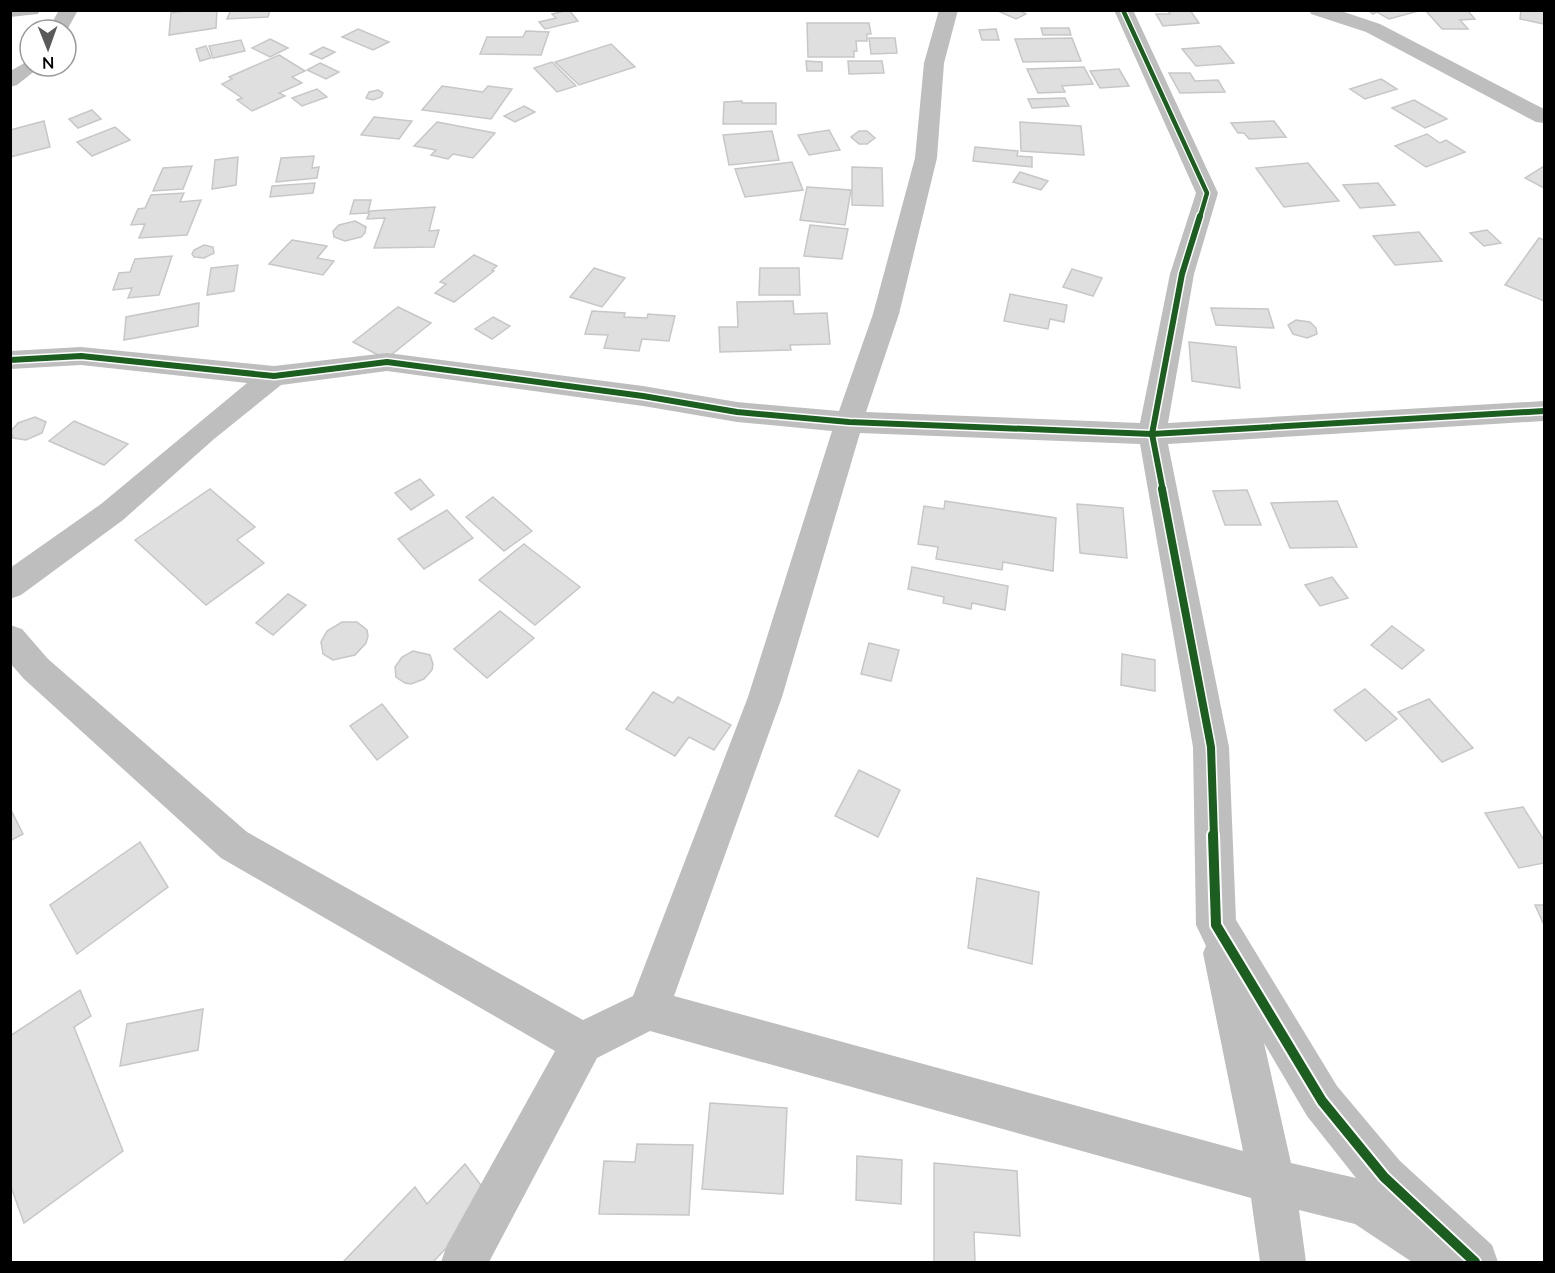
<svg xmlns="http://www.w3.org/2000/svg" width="1555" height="1273" viewBox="0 0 1555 1273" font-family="Lato,sans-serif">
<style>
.building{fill:#dfdfdf;stroke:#c7c7c7;stroke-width:1.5}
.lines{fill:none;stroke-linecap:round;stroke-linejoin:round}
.minor{fill:#bebebe;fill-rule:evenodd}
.cycleway-far3-casing{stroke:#fff;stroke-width:7}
.cycleway-far2-casing{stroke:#fff;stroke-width:9}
.cycleway-far1-casing{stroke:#fff;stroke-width:11}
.cycleway-casing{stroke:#fff;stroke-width:14}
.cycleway-far3{stroke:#1b5e20;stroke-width:4.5}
.cycleway-far2{stroke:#1b5e20;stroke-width:6}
.cycleway-far1{stroke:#1b5e20;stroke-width:8}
.cycleway{stroke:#1b5e20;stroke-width:10}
</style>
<rect width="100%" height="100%" fill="#fff"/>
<g class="building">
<path d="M192,10H217L216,28L169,35L171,13Z"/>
<path d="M231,10H270L268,17L227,19Z"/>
<path d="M569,10L578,21L545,29L539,22L556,18L552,14Z"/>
<path d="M1019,10L1026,14L1016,19L998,11Z"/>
<path d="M1168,10H1190L1199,23L1163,26L1156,14H1170Z"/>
<path d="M1368,10H1422L1389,19L1377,12L1373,14Z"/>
<path d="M1467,10L1475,19L1460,20L1468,29H1442L1426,11Z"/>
<path d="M1521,10H1544V24L1520,19Z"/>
<path d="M807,23H869L871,34H867V41H856L857,51H854V57H808Z"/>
<path d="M1041,28H1069L1071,35H1043Z"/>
<path d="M358,29L389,42L373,50L342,37Z"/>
<path d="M996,29L999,40H982L979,30Z"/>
<path d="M526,31L549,32L541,55L480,54L487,37H523Z"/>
<path d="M869,38H895L897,53L871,54Z"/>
<path d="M1072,38L1081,61L1023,62L1015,39Z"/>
<path d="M270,39L288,48L270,57L252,48Z"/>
<path d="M241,40L245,51L213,58L209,46Z"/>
<path d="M611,44L635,67L579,85L555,62Z"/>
<path d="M206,46L211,58L200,61L196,49Z"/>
<path d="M1220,46L1234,63L1196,66L1182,49Z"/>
<path d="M323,47L335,52L322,59L310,54Z"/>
<path d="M279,55L305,71L292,77L302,83L279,93L285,96L252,111L237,100L242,98L222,84L232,79L229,77Z"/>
<path d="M806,61L822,62V71H807Z"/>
<path d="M848,61H882L884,73L849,74Z"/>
<path d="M552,62L576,86L557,92L534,68Z"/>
<path d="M320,63L339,72L326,79L307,70Z"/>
<path d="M1084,67L1093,84L1062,86L1065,92L1038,93L1027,69Z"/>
<path d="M1119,69L1129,86L1100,88L1090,71Z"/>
<path d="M1169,73H1190L1195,81L1218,80L1225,92L1180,93Z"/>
<path d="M1381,79L1397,89L1365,99L1350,89Z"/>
<path d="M442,86L483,92L488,86L512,89L491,119L422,110Z"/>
<path d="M317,89L327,97L302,106L292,98Z"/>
<path d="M378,90L383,93L381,97L373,100L366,98L369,92Z"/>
<path d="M1065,98L1069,106L1032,108L1028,99Z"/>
<path d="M1414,100L1447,119L1425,128L1392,108Z"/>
<path d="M742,101V103H776V124H723L724,102Z"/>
<path d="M524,106L535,112L515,122L504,116Z"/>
<path d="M92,110L101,119L78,128L69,119Z"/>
<path d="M374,117L412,121L399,139L361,135Z"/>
<path d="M44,121L50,147L10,157V130Z"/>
<path d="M1274,121L1286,137L1249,139L1244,133H1238L1231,123Z"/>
<path d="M437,122L495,133L473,158L453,154L448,159L431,155L436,150L414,146Z"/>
<path d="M1020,122L1081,126L1084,155L1021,151Z"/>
<path d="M115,127L130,140L92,156L77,142Z"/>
<path d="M829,130L840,150L809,155L798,135Z"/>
<path d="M772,131L779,160L729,165L723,135Z"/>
<path d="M859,131H867L875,138L867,144H859L851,137Z"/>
<path d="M1427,134L1440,143L1446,140L1465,152L1426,167L1395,146Z"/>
<path d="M975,147L1018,151L1017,156L1032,157V167L973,161Z"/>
<path d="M314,156L312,168L319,167L317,178L276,182L281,158Z"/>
<path d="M238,157L236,185L212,189L215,160Z"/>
<path d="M792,162L803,190L745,197L735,169Z"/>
<path d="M1308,163L1339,201L1284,207L1256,168Z"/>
<path d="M192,166L183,189L153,191L163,168Z"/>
<path d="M1544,166V188L1525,178Z"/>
<path d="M852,167L882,168L883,206L852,205Z"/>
<path d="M1020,172L1048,181L1041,190L1013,182Z"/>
<path d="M315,183L313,193L270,197L272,186Z"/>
<path d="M1378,183L1395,205L1360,208L1343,185Z"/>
<path d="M807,187L851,190L845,225L800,220Z"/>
<path d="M184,193L180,202L201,200L187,235L139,238L145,224L131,225L138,209L145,208L151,195Z"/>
<path d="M354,200H371L368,213L350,214Z"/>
<path d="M435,207L429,231L439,230L434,247L374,248L385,218L367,219L370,211Z"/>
<path d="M355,221L366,227L365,233L361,237L345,241L334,237L333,231L339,225Z"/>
<path d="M810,225L848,229L842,259L804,256Z"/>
<path d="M1487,230L1501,243L1484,246L1470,233Z"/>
<path d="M1419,232L1442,261L1395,265L1373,236Z"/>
<path d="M1539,238L1544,240V301L1505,285Z"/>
<path d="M292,240L327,246L317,258L334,261L323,275L269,264Z"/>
<path d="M204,245L213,247L214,253L204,258L194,257L192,254L194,250Z"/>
<path d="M474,255L497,266L492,270L494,271L454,302L435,293L446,284L440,282Z"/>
<path d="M172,256L159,295L128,298L132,288L113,290L119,273L130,272L135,259Z"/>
<path d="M238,265L234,291L207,295L211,268Z"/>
<path d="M594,268L625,278L602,307L570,297Z"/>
<path d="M760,268H799L800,295H759Z"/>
<path d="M1072,269L1102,278L1093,296L1063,287Z"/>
<path d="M1010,294L1067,305L1064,322L1050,319L1048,329L1004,321Z"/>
<path d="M793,301L794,314L827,313L830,344L790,345L791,350L720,352L719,327H738L737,302Z"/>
<path d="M199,303L198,326L124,340L126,317Z"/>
<path d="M398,307L431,323L386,359L353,342Z"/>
<path d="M1211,308L1268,309L1274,328L1216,325Z"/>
<path d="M592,311L625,313L624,317L647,318L648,314L675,316L669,341L642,339L639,351L604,348L608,335L585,334Z"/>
<path d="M493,317L510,326L492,339L475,329Z"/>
<path d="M1296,320L1310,322L1316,328L1317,334L1307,338L1293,334L1288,325Z"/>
<path d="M1189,342L1236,347L1240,388L1192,381Z"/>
<path d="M35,417L46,422L42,433L26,440L13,438L11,431L18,423Z"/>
<path d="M74,421L128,444L104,465L49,441Z"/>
<path d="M420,479L434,495L411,510L395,493Z"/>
<path d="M210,489L255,527L237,540L264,563L206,605L135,540Z"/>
<path d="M1247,490L1261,525H1225L1213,491Z"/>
<path d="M493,497L532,531L504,551L466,517Z"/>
<path d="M945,501L1056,518L1053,571L1003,562L1002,570L936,559L938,547L918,544L924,506L944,509Z"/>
<path d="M1337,501L1357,547L1290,548L1271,503Z"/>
<path d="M1077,504L1123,508L1127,558L1080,553Z"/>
<path d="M447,510L473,538L424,569L398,539Z"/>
<path d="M524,544L580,587L535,625L479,580Z"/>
<path d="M912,567L1008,586L1005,610L972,603L971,609L943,603L944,597L908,589Z"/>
<path d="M1332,577L1348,598L1320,606L1305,585Z"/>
<path d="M288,594L306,605L273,635L256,623Z"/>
<path d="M500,611L534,638L487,678L454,649Z"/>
<path d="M342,622H357L367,630L368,636L366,643L355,655L333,660L323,654L321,642L327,631Z"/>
<path d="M1392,626L1424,650L1402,669L1371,645Z"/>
<path d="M869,643L899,650L891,681L861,674Z"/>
<path d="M413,651L430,655L433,664L432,670L424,679L411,684L405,683L396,677L395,667L402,657Z"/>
<path d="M1122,654L1155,660V691L1121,685Z"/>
<path d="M1365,689L1397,719L1366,741L1334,710Z"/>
<path d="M653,692L673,703L678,697L731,725L714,750L689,737L675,756L626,729Z"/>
<path d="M1429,699L1473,748L1442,762L1398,712Z"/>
<path d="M382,704L408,737L377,760L350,726Z"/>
<path d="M859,770L900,790L878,837L835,816Z"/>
<path d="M1523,807L1544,840V863L1519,868L1485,813Z"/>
<path d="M10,808L23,834L10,841Z"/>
<path d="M140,842L168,887L77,954L50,905Z"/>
<path d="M977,878L1039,892L1032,964L968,948Z"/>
<path d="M1535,905H1544V925Z"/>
<path d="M80,990L91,1016L74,1027L123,1151L24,1223L10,1184V1036Z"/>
<path d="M203,1009L198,1050L120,1066L127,1024Z"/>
<path d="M710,1103L787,1108L783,1194L702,1189Z"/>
<path d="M637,1144L693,1145L689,1215L599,1214L604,1161L635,1162Z"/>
<path d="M857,1156L902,1160L901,1204L856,1200Z"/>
<path d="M934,1163L1017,1171L1020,1236L974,1232L975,1262H934Z"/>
<path d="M465,1164L492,1200L433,1262H343L415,1187L427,1204Z"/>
</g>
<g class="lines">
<g class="minor">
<path d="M10,10H40L38,14L10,17Z"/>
<path d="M59,10H78L66,32V30H48Z"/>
<path d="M939,10H958L944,63L937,158L899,314L866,412L1140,423L1170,274L1196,193L1114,10H1133L1218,193L1194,274L1168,423L1544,401V421L1168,444L1229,747L1236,920L1337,1086L1400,1161L1492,1245L1498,1262H1412L1355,1224L1299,1210L1306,1262H1260L1251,1198L650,1031L597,1058L489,1262H441L447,1245L555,1051L221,858L24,679L10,663V625L22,629L48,659L247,832L583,1020L633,996L748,697L832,431L737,422L643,406L387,371L281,385L214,439L123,520L21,595L10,599V568L101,504L247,383L81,365L10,369V351L81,347L274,366L387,353L643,386L737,402L839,411L873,314L915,158L924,63ZM860,433L1140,444L1193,747L1196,925L1206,946L1203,953L1243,1151L674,996L782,697ZM1264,1043L1307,1116L1356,1178L1291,1163Z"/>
<path d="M1309,10H1338L1380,24L1544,109V123L1536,122L1366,32L1311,14Z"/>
<path d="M30,60V66H41L17,85L10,87V71Z"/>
</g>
<g class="cycleway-far3-casing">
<path id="cycleway-far3" d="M1123,10L1207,193L1200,217"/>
</g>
<g class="cycleway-far2-casing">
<g id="cycleway-far2">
<path d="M10,360L81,356L274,376L387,362L643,396L737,412L849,422L1152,434L1544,411"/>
<path d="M1163,491L1152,434L1182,274L1200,216"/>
</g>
</g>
<g class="cycleway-far1-casing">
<path id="cycleway-far1" d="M1162,489L1211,747L1214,837"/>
</g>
<g class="cycleway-casing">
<path id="cycleway" d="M1213,835L1216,925L1322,1101L1384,1177L1475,1262"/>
</g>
<use href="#cycleway-far3" class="cycleway-far3"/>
<use href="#cycleway-far2" class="cycleway-far2"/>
<use href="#cycleway-far1" class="cycleway-far1"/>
<use href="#cycleway" class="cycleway"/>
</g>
<rect width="1555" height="1273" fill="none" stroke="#000000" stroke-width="24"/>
<g transform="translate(48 48) rotate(179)"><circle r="28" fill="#ffffff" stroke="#999999" stroke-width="1.5"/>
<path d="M0-4.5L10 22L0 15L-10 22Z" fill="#595959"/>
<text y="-9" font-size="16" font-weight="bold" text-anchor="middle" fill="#000000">N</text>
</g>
</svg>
